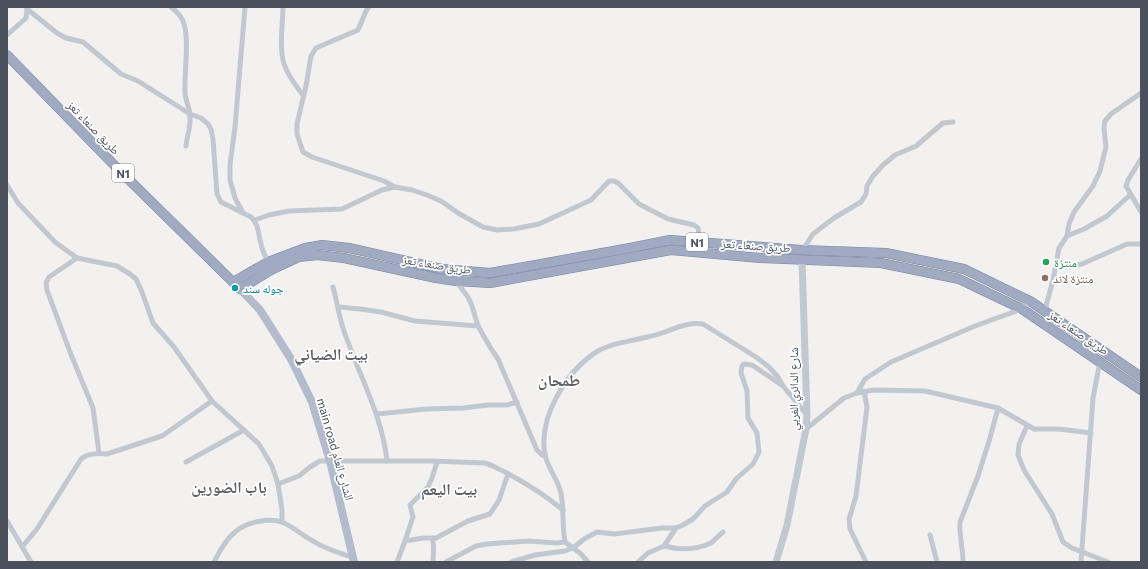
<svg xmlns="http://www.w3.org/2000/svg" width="1148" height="569" viewBox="0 0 1148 569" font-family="Commissioner,'Noto Naskh Arabic',sans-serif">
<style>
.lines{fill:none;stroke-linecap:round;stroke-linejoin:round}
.trunk-casing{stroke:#7886a5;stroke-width:10}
.minor{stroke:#c2c8d0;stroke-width:5}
.tertiary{stroke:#c2c8d0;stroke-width:7}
.primary{stroke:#b3bbcc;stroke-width:8}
.trunk{stroke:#a0abc2;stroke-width:9}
.leisure-dot{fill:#2e9e5b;stroke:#fff;stroke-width:1.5}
.education-dot{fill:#8d6e63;stroke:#fff;stroke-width:1.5}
.culture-dot{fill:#0f9aa8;stroke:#fff;stroke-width:1.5}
.labels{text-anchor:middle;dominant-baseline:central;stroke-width:3.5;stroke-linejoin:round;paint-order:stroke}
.shield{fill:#fff;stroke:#80848d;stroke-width:1}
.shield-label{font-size:11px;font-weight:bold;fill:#4a505c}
.street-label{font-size:12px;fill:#4a505c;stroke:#fff}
.leisure-label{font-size:12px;fill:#27864d;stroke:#fff;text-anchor:start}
.education-label{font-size:12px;fill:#785e54;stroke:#fff;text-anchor:start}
.culture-label{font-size:12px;fill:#0d838f;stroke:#fff;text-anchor:start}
.district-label{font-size:16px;font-weight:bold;fill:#5d5f64;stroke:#fff}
</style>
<rect width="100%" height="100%" fill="#f2f1f0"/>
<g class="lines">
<g class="trunk-casing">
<g id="trunk">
<path d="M7,55L118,169L240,289L271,270L299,257L317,255L344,258L436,278L456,281L490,283L671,250L760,258L881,263L959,279L1022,309L1141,390"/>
<path d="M233,282L268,262L305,248L322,245L349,248L442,269L490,273L630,248L670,240L802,250L886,253L964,269L1030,301L1141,377"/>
</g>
</g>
<g class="minor">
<path d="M171,7C176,11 180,14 183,21C190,37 184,73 185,92C185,100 190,108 190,116C191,126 187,136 186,146"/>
<path d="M283,7C283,24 279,43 283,60C286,73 295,85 303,95"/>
<path d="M369,7L366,11L358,30L316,48L311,56L306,86L297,124V134L303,152L312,157L384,181L395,187"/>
<path d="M27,9L57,33L66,38L83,42L121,74L138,81L190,114L201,118L208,124L211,129L213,139L217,194L221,202L251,217C259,224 258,234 261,244C262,250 265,256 268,262"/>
<path d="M7,35L26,18L27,9"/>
<path d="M1141,159L1128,180L1126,186L1141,212"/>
<path d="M7,185L18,203L55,242L77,258L117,266L130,274L136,279L142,292L153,323L174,347L212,401L259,444L272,466L278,484L282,510V522"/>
<path d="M243,213L235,198L230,180V165L235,127L245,7"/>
<path d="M255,220L269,215L289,211L342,209L382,190L395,187L412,190L427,195L441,201L458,213L483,227L497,230L514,229L539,224L591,200L609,181H614L618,183L639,204L668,219L694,225L698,228L700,242"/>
<path d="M1067,236L1084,229L1107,216L1130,195"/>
<path d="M802,251L813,234L834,218L861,202L866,194L867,186L873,176L883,165L895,155L916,146L943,123L953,122"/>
<path d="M77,258L49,277L46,283L47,290L70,352L93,408L99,453"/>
<path d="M1056,265L1072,266L1082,264L1127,244H1141"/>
<path d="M456,281L468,297L472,306L478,326L490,347L498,359L537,450L542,455L545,456"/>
<path d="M333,287C337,301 339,317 344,331C359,375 382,415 387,461"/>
<path d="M339,307L360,309L381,312L415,321L478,326"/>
<path d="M1045,310L1053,280L1059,248L1067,236L1069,224L1074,212L1093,186L1100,171L1106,147L1104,128L1105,121L1111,114L1141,93"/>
<path d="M864,391L867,407L856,496L849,519L850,529L866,562"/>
<path d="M857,393L865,379L891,362L975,326L1022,309L1030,301"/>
<path d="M377,414L426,409L463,408L488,405H507L517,402"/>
<path d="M1027,426L1019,444L1018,455L1024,470L1052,514L1063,542L1072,548L1108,562"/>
<path d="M806,429L844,398L857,393L874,390L925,391L998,408L1034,429H1059L1091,433"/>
<path d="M186,462L244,430"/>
<path d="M278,484L299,476L310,467L320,461H431L485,463C492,465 498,469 505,472C526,483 545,495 563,510"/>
<path d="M7,521L31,562"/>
<path d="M930,535L937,562"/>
<path d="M432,538H436L468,521L490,514L499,500L508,474"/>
<path d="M405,541L423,538H432C435,546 433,554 433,562"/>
<path d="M664,546C679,550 696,550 711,543C715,540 719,535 723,532"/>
<path d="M22,547L37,529L81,459C88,453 98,453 107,454L162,436L212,401"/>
<path d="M214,562C219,552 226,539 235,532C246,522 270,517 284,523C295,528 303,536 313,541C325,549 339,553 352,557"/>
<path d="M397,562L405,541L413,517L410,505L428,487L432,478L437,462"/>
<path d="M446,562L476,546L487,544L529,541L556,543L565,542"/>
<path d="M511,562L535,555L565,551L573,548L584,539L597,532L614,534L662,528H676L683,525L693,519L705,506L727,492L736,479L753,464L759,452L757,433L748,418L747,391L741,373L742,366L744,364L752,365L783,386"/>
<path d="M588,562L581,554L565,542C562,526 564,510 561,493C558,479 547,468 545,454C538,417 567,370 598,351C609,344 625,342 638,339C646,337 654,336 662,333C676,328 688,322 703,324L756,357L769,367L778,377L783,386L807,415"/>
<path d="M638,562L648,553L664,546L676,528"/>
<path d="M963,562C963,549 959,534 960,522L978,476L990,438L998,408"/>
<path d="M1081,562L1093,398L1100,361"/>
</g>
<path class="tertiary" d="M776,562L787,525L806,429L807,415L802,260"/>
<path class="primary" d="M240,289L260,310L291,359L312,402L330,461L354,562"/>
<use href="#trunk" class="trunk"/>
</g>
<circle class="leisure-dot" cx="1046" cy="262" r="4"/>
<circle class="education-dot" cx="1045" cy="278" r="4"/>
<circle class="culture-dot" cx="235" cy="288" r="4"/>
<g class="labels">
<g class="shield">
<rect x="112" y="164" width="22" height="18" rx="3"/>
<rect x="686" y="233" width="22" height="18" rx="3"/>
</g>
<g class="shield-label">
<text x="123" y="173">N1</text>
<text x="697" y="242">N1</text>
</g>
<g class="street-label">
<text transform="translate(94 127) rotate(46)">طريق صنعاء تعز</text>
<text transform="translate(756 245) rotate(4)">طريق صنعاء تعز</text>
<text transform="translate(437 264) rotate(9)">طريق صنعاء تعز</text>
<text transform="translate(1079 332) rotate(34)">طريق صنعاء تعز</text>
<text transform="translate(793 389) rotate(-90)">شارع الدائري الغربي</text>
<text transform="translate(336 449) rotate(74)">main road الشارع العام</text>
</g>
<g class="leisure-label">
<text x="1054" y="262">منتزة</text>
</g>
<g class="education-label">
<text x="1053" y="278">منتزة لاند</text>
</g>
<g class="culture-label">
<text x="243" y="288">جوله سند</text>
</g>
<g class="district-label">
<text x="331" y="353">بيت الضياني</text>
<text x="559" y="379">طمحان</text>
<text x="229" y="486">باب الضورين</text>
<text x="449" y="488">بيت اليعم</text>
</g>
</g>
<rect width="1148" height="569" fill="none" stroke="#4a505c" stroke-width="16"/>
</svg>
